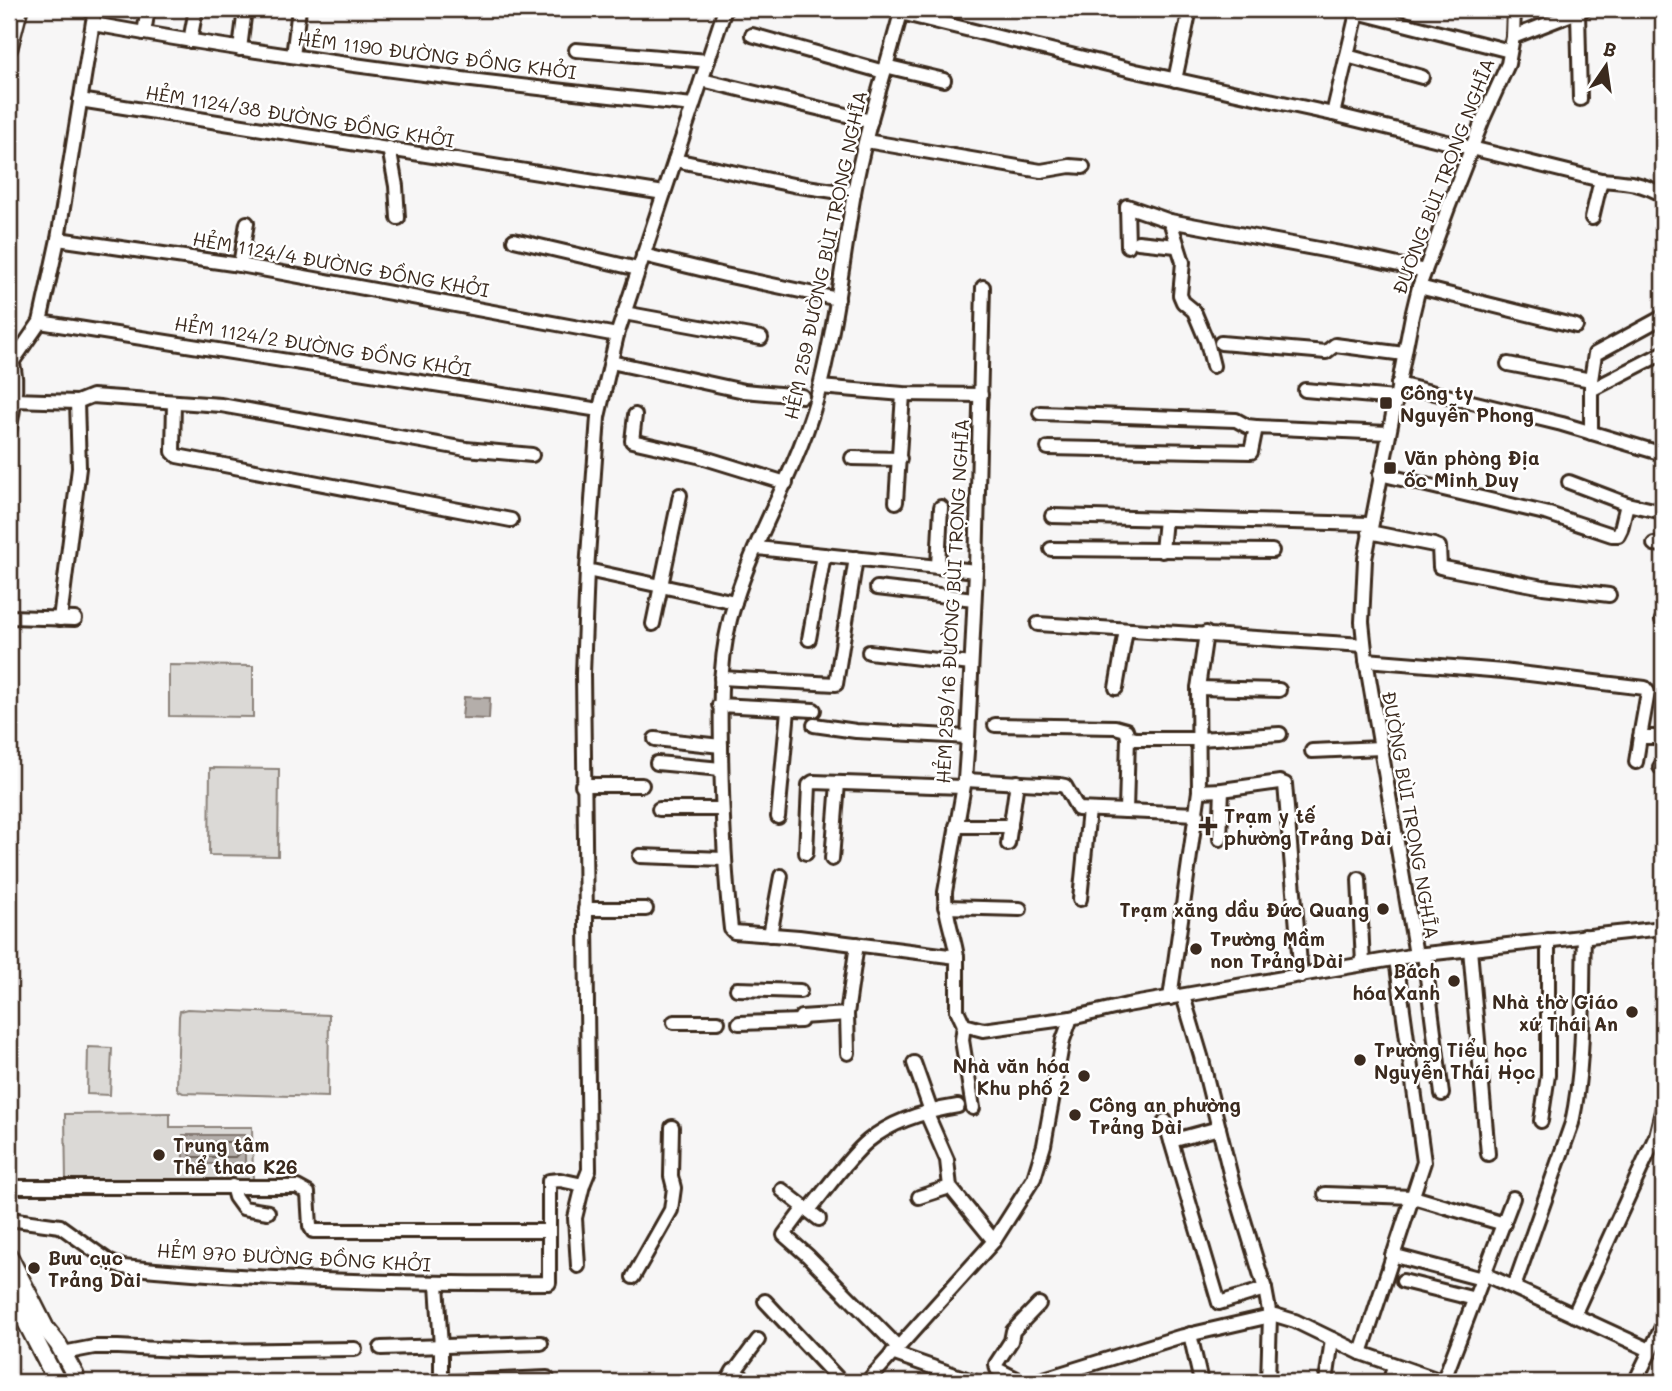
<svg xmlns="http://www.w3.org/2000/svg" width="1672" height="1391" viewBox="0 0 1672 1391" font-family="Mali,sans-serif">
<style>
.green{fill:#dbd9d6;stroke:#8b827a;stroke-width:2}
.water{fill:#b4aeaa;stroke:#847972;stroke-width:2}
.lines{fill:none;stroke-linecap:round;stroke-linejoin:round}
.shore{stroke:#6b5f56;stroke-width:2}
.minor-casing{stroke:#3b2a1e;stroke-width:18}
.major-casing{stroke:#3b2a1e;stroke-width:21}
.minor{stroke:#fff;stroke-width:12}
.major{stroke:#fff;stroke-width:16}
.poi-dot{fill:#3b2a1e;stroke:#fff;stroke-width:2.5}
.labels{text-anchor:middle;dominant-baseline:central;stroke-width:5;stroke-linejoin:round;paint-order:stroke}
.street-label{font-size:19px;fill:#3b2a1e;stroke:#fff}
.poi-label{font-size:19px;font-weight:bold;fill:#3b2a1e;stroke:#fff;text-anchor:start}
</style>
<rect width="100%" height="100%" fill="#f7f6f6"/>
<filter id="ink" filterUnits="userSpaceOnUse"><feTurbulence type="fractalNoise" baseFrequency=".0143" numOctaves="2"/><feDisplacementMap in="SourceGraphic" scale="14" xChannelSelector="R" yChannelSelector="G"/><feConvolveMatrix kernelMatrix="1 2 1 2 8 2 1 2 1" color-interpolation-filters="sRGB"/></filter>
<g filter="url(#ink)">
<g class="green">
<path d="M169,665L253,666V717L169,716Z"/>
<path d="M210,768L279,769L278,856L209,855Z"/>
<path d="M187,1009L329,1015L328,1097L183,1093L179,1091L177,1088L179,1016L180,1011Z"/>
<path d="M88,1047L112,1048L110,1095L87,1094Z"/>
<path d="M170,1113V1127H252L253,1182H66L65,1114Z"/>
</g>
<g class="water">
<path d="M464,697L490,698L489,719L462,718Z"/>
<rect x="183" y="1135" width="62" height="29"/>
</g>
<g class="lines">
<path class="shore" d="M193,1142H236L238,1145V1154L235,1157H192L190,1154V1146Z"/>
<g class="minor-casing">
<g id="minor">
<path d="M902,9C886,70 865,131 854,193C843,258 836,322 820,386C802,462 758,528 735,602C719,651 720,698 721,749C722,809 724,868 731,929L734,932L799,937L957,957V1010L964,1025L983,1030L1071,1018"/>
<path d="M1087,9H1089"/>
<path d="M1357,12L1510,51"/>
<path d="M1578,12L1580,99"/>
<path d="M901,13L1136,71L1333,114L1601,180C1626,182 1640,182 1663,195"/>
<path d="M93,24C292,60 493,84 693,105"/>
<path d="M144,33L148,9"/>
<path d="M752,35L884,72"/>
<path d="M1513,37L1585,9"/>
<path d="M190,41L196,9"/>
<path d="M240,49L245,9"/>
<path d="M576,50L708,61"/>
<path d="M293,56L299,9"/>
<path d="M1347,56L1422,77"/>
<path d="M885,66L944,80"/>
<path d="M702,80L871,121"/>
<path d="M1175,80L1190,9"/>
<path d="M80,100L664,193"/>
<path d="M1333,114L1358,9"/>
<path d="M866,141L1041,171L1070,166L1083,167"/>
<path d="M389,148L396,186L398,218"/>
<path d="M675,160L793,185L854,194"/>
<path d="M1592,218L1601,180"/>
<path d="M1170,221L1183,262L1180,295L1183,302L1194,311L1207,342L1213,366"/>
<path d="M58,239L240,265L617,335"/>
<path d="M514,240L638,269"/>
<path d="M1138,242L1176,246"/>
<path d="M1128,246L1127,206L1170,221L1372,259L1425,271"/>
<path d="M643,255L725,275L838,299"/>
<path d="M240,265L247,223"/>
<path d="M1419,287L1576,326"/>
<path d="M624,313L761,338"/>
<path d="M40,322L599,410"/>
<path d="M1221,343L1326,352L1335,345L1404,354"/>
<path d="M13,361L40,322L58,239L95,9"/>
<path d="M611,362L744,391L802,396"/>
<path d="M1508,364L1591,380"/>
<path d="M1398,384L1562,424L1663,454"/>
<path d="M820,387L903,394L981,395"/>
<path d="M1305,390L1395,398"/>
<path d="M1591,390L1663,353"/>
<path d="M13,400L77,402L92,396L221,405L466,449L532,455"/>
<path d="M174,402L173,452L177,456L511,520"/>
<path d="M1040,413L1236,420L1247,426L1256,427"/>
<path d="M635,415L632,441L698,456L786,483"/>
<path d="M9,432C13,410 21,375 9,355"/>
<path d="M1591,433V380L1595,354L1663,317"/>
<path d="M1048,448L1251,452L1256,427L1388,433"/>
<path d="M852,458L900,459"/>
<path d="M1380,474L1549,514L1612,535H1618L1621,529L1627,504L1663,512"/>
<path d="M1569,482L1627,504"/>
<path d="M896,502L903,394"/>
<path d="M1052,516L1370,524"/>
<path d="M1369,532L1434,545L1439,547L1440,567L1444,568L1543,587L1609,595"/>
<path d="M1654,544L1663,545"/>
<path d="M757,548L976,571"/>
<path d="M1051,549L1272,551"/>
<path d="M1162,551L1165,519"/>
<path d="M938,566L941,507"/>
<path d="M587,570L735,602"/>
<path d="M877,588L974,599"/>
<path d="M9,617L75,619"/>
<path d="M60,619L79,468L77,402"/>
<path d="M1662,620H1663"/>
<path d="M653,624L680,495"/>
<path d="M1038,624L1364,645"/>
<path d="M809,639L824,555"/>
<path d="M869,652L971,664"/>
<path d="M1366,660L1503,671L1645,688L1648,692L1640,737H1663"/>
<path d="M721,678L836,684L856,558"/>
<path d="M1116,688L1126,630"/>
<path d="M1198,688L1279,690"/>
<path d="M719,705L814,710"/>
<path d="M814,725L856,731L968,737"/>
<path d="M995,725L1115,727L1126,730L1128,737L1136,739H1199L1280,734"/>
<path d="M655,739L721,746"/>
<path d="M1312,751L1381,748"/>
<path d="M1636,762L1640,737"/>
<path d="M657,763L721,769"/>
<path d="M1660,767H1663"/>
<path d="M965,780L1060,785L1065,786L1078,809L1197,814"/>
<path d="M582,785H642"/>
<path d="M1199,791L1222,790L1280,782L1285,784L1301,976"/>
<path d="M659,809H721"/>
<path d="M1126,811L1128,737"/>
<path d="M778,817L788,710"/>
<path d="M956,826H1011"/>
<path d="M1220,839L1222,790"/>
<path d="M1008,844L1017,782"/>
<path d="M806,853L809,785L813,782L963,787"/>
<path d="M640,856L724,859"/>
<path d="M832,859L838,783"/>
<path d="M1359,879L1363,964"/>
<path d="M1080,899L1089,810"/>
<path d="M945,907L1020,909"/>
<path d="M585,909H646"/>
<path d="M770,935L781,876"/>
<path d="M1470,949L1488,1154"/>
<path d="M1424,954L1442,1094"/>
<path d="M1416,955L1366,660L1362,622L1365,559L1412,316L1419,287L1448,208L1483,119L1508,64L1513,37L1514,9"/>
<path d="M957,957C954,935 944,914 945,892L965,780L968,737L976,571L983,287"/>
<path d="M737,989L800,991"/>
<path d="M1183,996L1201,1056L1232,1181L1265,1289L1270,1316L1268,1382"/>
<path d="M1170,998L1199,791L1198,688L1206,633"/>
<path d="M847,1014L848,1053"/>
<path d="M801,1017L847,1014L857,944"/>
<path d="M674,1022H718"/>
<path d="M739,1023L801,1021"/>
<path d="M964,1025L962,1040L973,1108"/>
<path d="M914,1063L931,1111"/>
<path d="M926,1112L947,1160L950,1187L994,1241"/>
<path d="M1165,1121L1219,1303L1265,1289"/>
<path d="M1541,1121L1548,1075V940"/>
<path d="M1171,1141L1219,1128"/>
<path d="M232,1186L235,1197L243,1208L268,1212"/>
<path d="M9,1187H297L308,1193L310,1226L313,1231H549"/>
<path d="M782,1190L819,1219"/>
<path d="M1325,1194L1413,1197L1504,1224"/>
<path d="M919,1197L950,1187"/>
<path d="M804,1208L784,1235L808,1256L898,1347"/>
<path d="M808,1211C825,1191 849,1157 868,1141C893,1120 926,1111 958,1106"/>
<path d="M9,1219L60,1226L110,1262L123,1267C265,1281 407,1284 549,1283V1181L560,1180L583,1185L589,1170L583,674L587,570L598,417L617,335L725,9"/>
<path d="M1392,1255L1482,1279"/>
<path d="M578,1266L575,1218L583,1185"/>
<path d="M1484,1274L1574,1315L1656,1136L1663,1107"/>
<path d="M633,1277L671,1210L674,1188L671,1176L672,1127"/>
<path d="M1403,1281L1475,1299"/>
<path d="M437,1284L441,1347V1382"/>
<path d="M1514,1287L1572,1123C1585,1062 1582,998 1584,936"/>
<path d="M765,1301L841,1382"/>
<path d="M1574,1315L1650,1350"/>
<path d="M1190,1334L1201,1382"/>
<path d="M381,1348L541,1343"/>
<path d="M63,1353L94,1347H118L197,1351L355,1349"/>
<path d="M892,1353L975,1382"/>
<path d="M1361,1353L1424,1162L1396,959"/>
<path d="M735,1371L758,1340"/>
<path d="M448,1382L547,1378"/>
<path d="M727,1382L733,1371L749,1382"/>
<path d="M867,1382L994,1241L1034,1178L1044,1145L1063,1040L1071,1018L1127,1005L1416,955L1663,928"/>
<path d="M1023,1382L997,1369L996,1364L1011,1341L1013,1331L1039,1304"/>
<path d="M1034,1382L1179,1337L1275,1315L1295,1321L1361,1353L1444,1382"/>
<path d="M1326,1382L1332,1339"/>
<path d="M1390,1382L1394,1365"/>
<path d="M1443,1382L1513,1198"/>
<path d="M1635,1382L1663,1325"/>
</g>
</g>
<g class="major-casing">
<g id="major">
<path d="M9,48L19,9"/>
<path d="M9,1256L46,1329L58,1344L75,1375"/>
<path d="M9,1289L57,1382"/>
</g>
</g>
<use href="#minor" class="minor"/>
<use href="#major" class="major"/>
</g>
</g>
<g class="poi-dot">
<rect x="1379" y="396" width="14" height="14" rx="3.5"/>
<rect x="1383" y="461" width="14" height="14" rx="3.5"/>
<path d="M1204.5 815.5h7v7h7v7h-7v7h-7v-7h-7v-7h7z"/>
<circle cx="1383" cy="909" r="7"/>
<circle cx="1196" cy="949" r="7"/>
<circle cx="1454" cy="981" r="7"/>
<circle cx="1632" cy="1012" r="7"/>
<circle cx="1360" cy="1060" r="7"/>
<circle cx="1084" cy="1076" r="7"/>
<circle cx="1075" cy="1115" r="7"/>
<circle cx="159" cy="1155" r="7"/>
<circle cx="34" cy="1268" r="7"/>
</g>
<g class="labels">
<g class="street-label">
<text transform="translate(437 55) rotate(7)">HẺM 1190 ĐƯỜNG ĐỒNG KHỞI</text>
<text transform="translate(300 116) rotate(9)">HẺM 1124/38 ĐƯỜNG ĐỒNG KHỞI</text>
<text transform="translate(1443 176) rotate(-69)">ĐƯỜNG BÙI TRỌNG NGHĨA</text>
<text transform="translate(825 255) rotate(-78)">HẺM 259 ĐƯỜNG BÙI TRỌNG NGHĨA</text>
<text transform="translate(341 264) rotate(10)">HẺM 1124/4 ĐƯỜNG ĐỒNG KHỞI</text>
<text transform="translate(323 346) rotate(9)">HẺM 1124/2 ĐƯỜNG ĐỒNG KHỞI</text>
<text transform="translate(952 601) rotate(-87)">HẺM 259/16 ĐƯỜNG BÙI TRỌNG NGHĨA</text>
<text transform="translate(1411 815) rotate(80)">ĐƯỜNG BÙI TRỌNG NGHĨA</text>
<text transform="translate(294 1257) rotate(3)">HẺM 970 ĐƯỜNG ĐỒNG KHỞI</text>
</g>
<g class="poi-label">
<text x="1400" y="392">Công ty<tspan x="1400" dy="22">Nguyễn Phong</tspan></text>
<text x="1404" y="457">Văn phòng Địa<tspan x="1404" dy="22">ốc Minh Duy</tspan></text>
<text x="1224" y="815">Trạm y tế<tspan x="1224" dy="22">phường Trảng Dài</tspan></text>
<text x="1369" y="909" text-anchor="end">Trạm xăng dầu Đức Quang</text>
<text x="1210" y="938">Trường Mầm<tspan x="1210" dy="22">non Trảng Dài</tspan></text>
<text x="1440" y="970" text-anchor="end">Bách<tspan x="1440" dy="22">hóa Xanh</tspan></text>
<text x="1618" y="1001" text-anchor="end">Nhà thờ Giáo<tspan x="1618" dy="22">xứ Thái An</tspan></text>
<text x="1374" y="1049">Trường Tiểu học<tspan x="1374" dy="22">Nguyễn Thái Học</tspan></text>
<text x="1070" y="1065" text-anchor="end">Nhà văn hóa<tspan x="1070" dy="22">Khu phố 2</tspan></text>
<text x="1089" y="1104">Công an phường<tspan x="1089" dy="22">Trảng Dài</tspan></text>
<text x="173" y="1144">Trung tâm<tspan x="173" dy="22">Thể thao K26</tspan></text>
<text x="48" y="1257">Bưu cục<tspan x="48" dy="22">Trảng Dài</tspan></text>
</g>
</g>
<rect width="1672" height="1391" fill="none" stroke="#fff" stroke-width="35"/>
<rect x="18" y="18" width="1637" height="1356" fill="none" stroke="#3b2a1e" stroke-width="2.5" filter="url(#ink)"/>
<g transform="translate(1606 66) rotate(13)" stroke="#ffffff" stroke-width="5" paint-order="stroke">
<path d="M0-5L12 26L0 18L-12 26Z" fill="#3b2a1e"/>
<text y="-10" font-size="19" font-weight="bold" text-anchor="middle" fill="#3b2a1e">B</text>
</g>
</svg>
